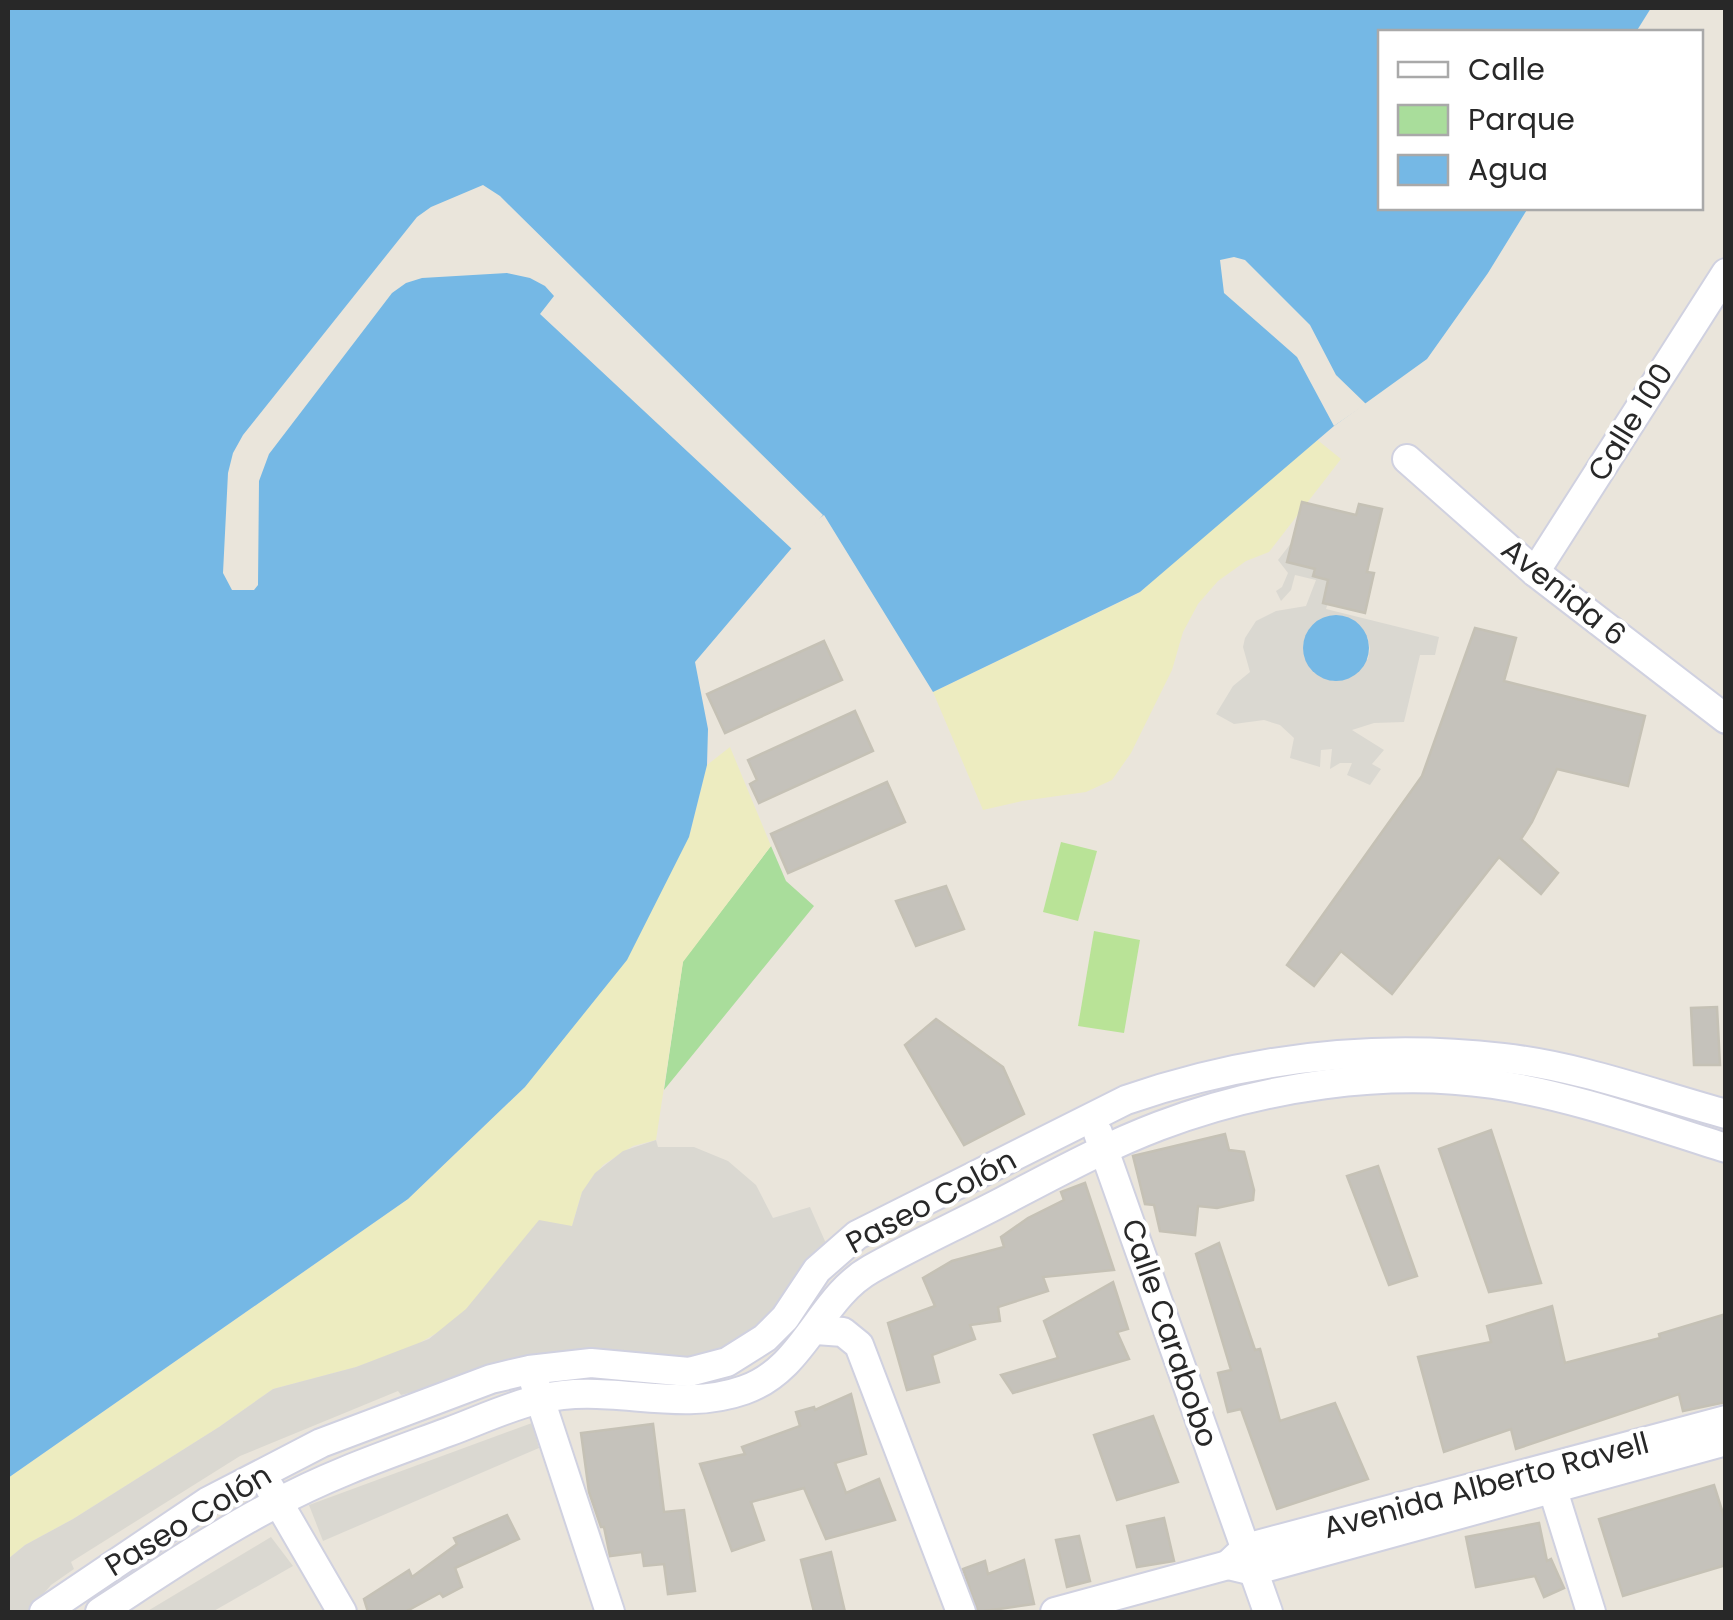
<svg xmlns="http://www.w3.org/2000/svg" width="1733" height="1620" viewBox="0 0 1733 1620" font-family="Poppins,sans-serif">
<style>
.green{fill:#a9dd9b}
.sand{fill:#edecc0}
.pitch{fill:#b9e397}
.plaza{fill:#dad8d1;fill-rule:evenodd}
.water{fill:#75b8e5}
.pier{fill:#eae5db}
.building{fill:#c5c2bb;stroke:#c5c1b5;stroke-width:2.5}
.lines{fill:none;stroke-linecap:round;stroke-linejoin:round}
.minor-casing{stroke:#d0d1e0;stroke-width:32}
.minor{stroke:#fff;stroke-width:28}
.labels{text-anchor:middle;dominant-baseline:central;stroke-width:8;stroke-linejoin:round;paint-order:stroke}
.street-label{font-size:30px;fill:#282828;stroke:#fff}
</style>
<rect width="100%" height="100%" fill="#eae5db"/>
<path class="green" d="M771,846L786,881L814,906L664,1090L683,961Z"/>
<g class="sand">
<path d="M1315,438L1341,459L1269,552L1246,561L1218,581L1198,604L1183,632L1172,670L1131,753L1112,780L1086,792L1022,801L983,810L933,692L1139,593Z"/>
<path d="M730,747L771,846L683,962L656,1140L633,1146L603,1165L582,1192L572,1226L442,1330L414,1346L356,1367L273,1389L219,1427L73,1519L25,1545L8,1559V1478L408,1199L525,1087L689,837L707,765Z"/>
</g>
<g class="pitch">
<path d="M1061,842L1097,851L1078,921L1043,912Z"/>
<path d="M1094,931L1140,940L1124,1033L1078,1026Z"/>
</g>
<g class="plaza">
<path d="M1315,512L1352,530L1326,609L1439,637L1435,655H1420L1404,722L1374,723L1352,730L1384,750L1372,764L1381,769L1370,785L1347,775L1352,763H1340L1330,769L1332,749L1321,750L1320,767L1290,758L1294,738L1280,725L1264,720L1234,724L1216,714L1233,686L1250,672L1243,647L1245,638L1256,621L1276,611L1306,606L1316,580L1295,575L1291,590L1281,601L1276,591L1282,587L1288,573L1278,560ZM1324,617L1368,638L1370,649L1368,659L1333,681L1313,672L1307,632Z"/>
<path d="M656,1140L658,1147H694L728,1161L756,1185L773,1218L810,1207L828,1248L780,1312L724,1357L512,1367L401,1395L398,1391L240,1456L71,1562L74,1569L51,1585L28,1612H8V1559L25,1545L73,1519L219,1427L273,1389L356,1367L429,1339L466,1309L539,1220L572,1226L582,1192L595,1173L623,1151Z"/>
<path d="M532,1423L539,1448L323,1541L309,1505Z"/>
<path d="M271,1537L293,1566L212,1612H146Z"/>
</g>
<g class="water">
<path d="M8,8H1651L1636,32H1380V208H1528L1488,273L1427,359L1334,426L1140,592L933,692L824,515L813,523L695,662L708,729L707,765L689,837L627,960L525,1087L408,1199L8,1478Z"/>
<circle cx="1336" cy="648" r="33"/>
</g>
<g class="pier">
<path d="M483,185L500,196L823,515L792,549L540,314L554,296L545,286L530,278L507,273L422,278L406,283L392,293L269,454L259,481L258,585L254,590H232L223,573L228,473L233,453L243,435L417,217L431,207Z"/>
<path d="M1234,257L1245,260L1310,325L1336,375L1366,404L1334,426L1297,357L1224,293L1220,260Z"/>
</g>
<g class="building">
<path d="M1302,502L1356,515L1359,504L1382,509L1367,572L1374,573L1365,613L1323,603L1328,580L1313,576L1315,569L1287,562Z"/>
<path d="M1475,628L1516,638L1504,681L1645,716L1628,786L1557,769L1532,822L1521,839L1558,873L1541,894L1499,857L1392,994L1341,951L1314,986L1287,965L1422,776Z"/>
<path d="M824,641L842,680L725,733L707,694Z"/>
<path d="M855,711L873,751L759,803L750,784L757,780L748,760Z"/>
<path d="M887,782L905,822L788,873L771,834Z"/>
<path d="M946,886L964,929L916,946L896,901Z"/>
<path d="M1717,1007L1720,1065H1694L1691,1008Z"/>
<path d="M936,1019L1003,1067L1024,1114L964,1145L905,1045Z"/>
<path d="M1491,1130L1541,1283L1489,1292L1439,1149Z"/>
<path d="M1225,1134L1229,1150L1244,1152L1254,1190L1253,1200L1217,1208L1198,1206L1195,1235L1160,1231L1154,1205L1145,1204L1133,1156Z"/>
<path d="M1378,1166L1417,1276L1389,1285L1347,1176Z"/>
<path d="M1085,1183L1114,1270L1043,1277L1048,1291L998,1307L1000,1321L970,1325L975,1339L932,1355L939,1382L907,1390L888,1323L935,1306L923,1278L952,1261L1004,1247L1001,1237L1028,1218L1064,1200L1061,1192Z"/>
<path d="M1219,1243L1255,1350L1260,1349L1280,1421L1335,1403L1368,1479L1277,1509L1241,1409L1228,1412L1218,1373L1231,1370L1196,1254Z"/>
<path d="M1113,1282L1128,1329L1117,1332L1129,1359L1013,1393L1001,1375L1058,1358L1044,1321Z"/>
<path d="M1552,1306L1565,1363L1660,1338L1659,1334L1726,1314V1402L1683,1411L1679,1394L1516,1449L1511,1429L1444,1452L1418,1357L1491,1342L1487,1326Z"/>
<path d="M851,1394L866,1454L835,1463L846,1493L879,1479L895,1520L826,1539L804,1488L751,1502L764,1540L732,1551L700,1464L745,1454L742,1447L800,1426L796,1412L814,1407L815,1410Z"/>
<path d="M1153,1416L1178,1482L1117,1500L1094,1435Z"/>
<path d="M653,1424L664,1512L684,1510L695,1591L668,1594L664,1564L644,1566L642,1552L610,1556L604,1527H601L589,1492L581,1433Z"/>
<path d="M1714,1485L1726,1523V1565L1623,1596L1599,1519Z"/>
<path d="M507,1515L519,1539L455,1568L462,1587L443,1597L440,1593L405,1612H368L364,1599L409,1570L412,1577L457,1544L454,1538Z"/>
<path d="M1164,1518L1174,1561L1137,1567L1127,1526Z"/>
<path d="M1539,1523L1547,1561L1551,1559L1564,1588L1544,1597L1535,1576L1476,1587L1466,1537Z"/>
<path d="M1079,1536L1090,1581L1067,1587L1056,1540Z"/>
<path d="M831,1552L845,1612H814L801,1560Z"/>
<path d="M1024,1560L1034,1604L978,1612L963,1569L985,1561L988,1574Z"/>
</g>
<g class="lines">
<g class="minor-casing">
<g id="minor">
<path d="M1407,459L1535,572L1726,719"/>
<path d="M1535,572L1726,273"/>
<path d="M1098,1133L1268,1612"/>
<path d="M816,1330L843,1332L859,1345L961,1612"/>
<path d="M534,1381L610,1612"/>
<path d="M1547,1471L1591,1612"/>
<path d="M270,1488L342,1612"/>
<path d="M1246,1548L1228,1565L1253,1571L1726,1441"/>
<path d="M1246,1548L1726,1420"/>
<path d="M44,1612L207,1502L321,1443L491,1379L529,1370L591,1363L689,1372L727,1362L765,1338L785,1318L817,1270L857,1235L1126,1100C1248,1058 1375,1043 1503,1058C1578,1066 1653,1094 1726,1114"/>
<path d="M100,1612C157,1575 214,1536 275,1504C330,1474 389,1454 448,1432C478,1421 509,1406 540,1399C608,1382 677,1414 744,1390C805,1369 819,1298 871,1269C910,1247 951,1228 990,1208C1046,1179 1101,1148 1159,1126C1262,1087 1385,1068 1493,1084C1573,1096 1649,1124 1726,1148"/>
<path d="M1055,1612L1228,1565"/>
</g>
</g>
<use href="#minor" class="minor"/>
</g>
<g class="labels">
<g class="street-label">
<text transform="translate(1630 422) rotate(-58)">Calle 100</text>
<text transform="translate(1564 592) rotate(39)">Avenida 6</text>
<text transform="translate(931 1201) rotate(-28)">Paseo Colón</text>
<text transform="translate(1170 1333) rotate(71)">Calle Carabobo</text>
<text transform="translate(1486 1485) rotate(-15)">Avenida Alberto Ravell</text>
<text transform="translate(188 1520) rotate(-31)">Paseo Colón</text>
</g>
</g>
<rect width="1733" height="1620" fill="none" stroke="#282828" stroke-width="20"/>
<rect x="1378" y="30" width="325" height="180" fill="#ffffff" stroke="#a9a9a9" stroke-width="2.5"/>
<rect x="1398" y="62" width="50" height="15" fill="#ffffff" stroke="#a9a9a9" stroke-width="2.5"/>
<text x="1468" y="80" font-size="30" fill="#282828">Calle</text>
<rect x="1398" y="105" width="50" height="30" fill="#a9dd9b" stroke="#a9a9a9" stroke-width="2.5"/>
<text x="1468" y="130" font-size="30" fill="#282828">Parque</text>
<rect x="1398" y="155" width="50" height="30" fill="#75b8e5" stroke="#a9a9a9" stroke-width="2.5"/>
<text x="1468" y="180" font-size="30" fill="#282828">Agua</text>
</svg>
